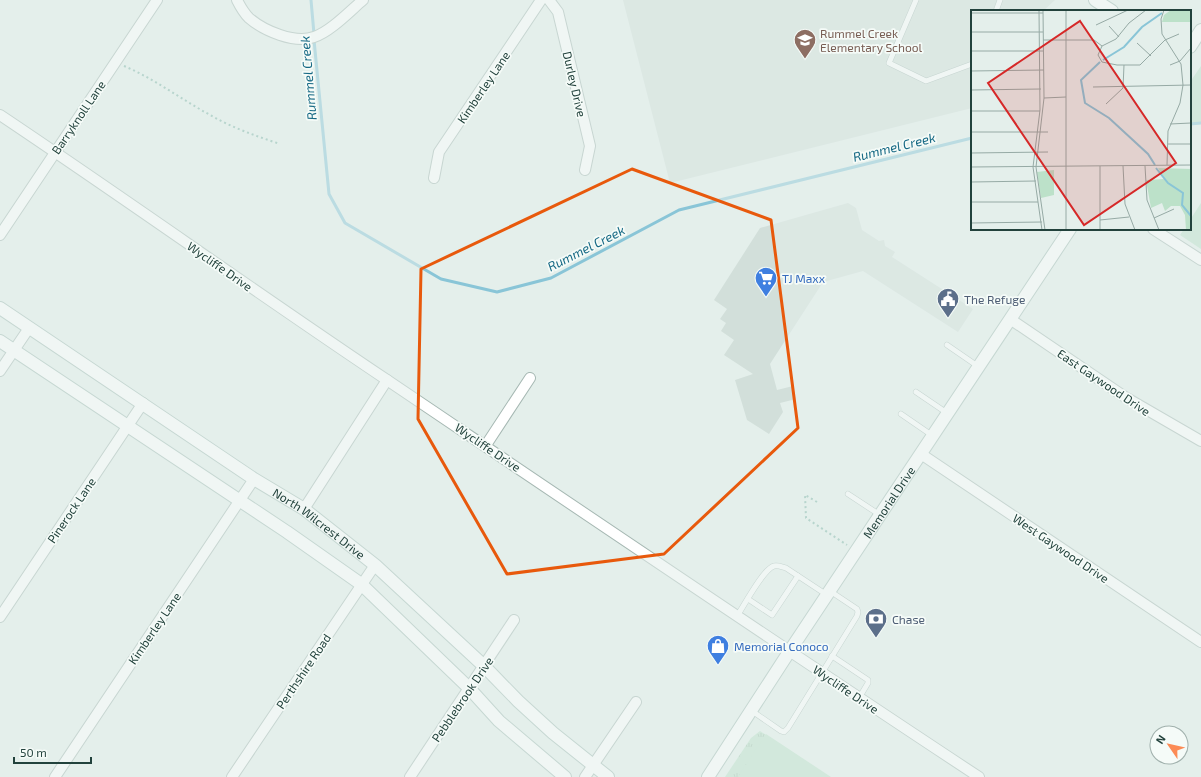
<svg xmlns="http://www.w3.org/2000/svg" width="1201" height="777" viewBox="0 0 1201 777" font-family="'Exo 2',sans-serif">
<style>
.built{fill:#d2dfda}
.grass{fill:url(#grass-tufts)}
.park{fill:#bce1c9}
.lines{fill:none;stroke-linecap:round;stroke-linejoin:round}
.stream{stroke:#89c5d7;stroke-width:3}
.lane-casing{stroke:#a6b8b3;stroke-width:6}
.street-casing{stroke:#a6b8b3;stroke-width:12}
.secondary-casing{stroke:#a2bbb4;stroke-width:14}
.path{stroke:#82b5a9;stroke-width:2;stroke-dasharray:2 3;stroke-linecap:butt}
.lane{stroke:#fff;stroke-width:5}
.street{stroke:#fff;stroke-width:10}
.secondary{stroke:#fff;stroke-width:12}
.marked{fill:none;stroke:#e8590c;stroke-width:3;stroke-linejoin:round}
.labels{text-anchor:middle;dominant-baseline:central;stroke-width:3.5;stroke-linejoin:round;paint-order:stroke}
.education-label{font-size:12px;fill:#785e54;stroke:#f5fbf8;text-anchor:start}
.street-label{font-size:12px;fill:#22423c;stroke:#f5fbf8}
.shop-label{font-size:12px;fill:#366cbe;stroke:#f5fbf8;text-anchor:start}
.service-label{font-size:12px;fill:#4e5e75;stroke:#f5fbf8;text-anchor:start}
.water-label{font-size:13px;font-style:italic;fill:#166984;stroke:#f5fbf8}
.inset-river{fill:none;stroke:#89c5d7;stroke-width:2}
.inset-road{fill:none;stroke:#96aaa5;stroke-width:1}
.view{fill:#d62828;fill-opacity:0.15;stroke:#d62828;stroke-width:2}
.inset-edge{fill:none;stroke:#22423c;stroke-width:2}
</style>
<defs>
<pattern id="grass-tufts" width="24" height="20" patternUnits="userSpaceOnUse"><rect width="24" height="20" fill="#bce1c9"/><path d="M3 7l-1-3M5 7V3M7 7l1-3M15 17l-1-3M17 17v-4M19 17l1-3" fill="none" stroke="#a1c2ae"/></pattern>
</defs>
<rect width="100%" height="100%" fill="#e4efeb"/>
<g class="built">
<path d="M623,0H1055L1043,11H972V108L670,183Z"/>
<path d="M848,203L856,208L862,230L879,241L884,240L885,246L895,252L892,257L973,309L958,332L863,271L823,282L770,364L777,390L793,386L796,399L780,403L783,412L769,434L747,420L735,380L753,374L724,355L734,340L721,331L726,323L720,319L727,309L714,300L760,228Z"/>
</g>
<path class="grass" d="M760,731L830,777H725L751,738Z"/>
<g class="park">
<path d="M1201,66V123L1190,124V82Z"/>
<path d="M1201,203V249L1180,235L1184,229H1190V220Z"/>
<path d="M766,734L831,777H738Z"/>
</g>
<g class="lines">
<g class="stream">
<path d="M311,0L314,34"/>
<path d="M314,40L329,194L345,223L441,279L497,292L551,278L679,210L972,138"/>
<path d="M1190,124L1201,123"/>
</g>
<g class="lane-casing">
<g id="lane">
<path d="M916,0L889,63L926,81L972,64"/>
<path d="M996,11L1000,0"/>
<path d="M947,345L979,367"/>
<path d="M916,392L947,413"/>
<path d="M901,414L933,436"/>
<path d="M848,494L880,515"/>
<path d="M748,599L772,615L798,576"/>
<path d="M737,616C744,606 763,569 774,566C778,565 782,567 786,568L827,595"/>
<path d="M832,656L868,680V683L859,698"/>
<path d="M752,711L781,731L784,732L788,728L857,616L858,612L857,609L830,591"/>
</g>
</g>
<g class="street-casing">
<g id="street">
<path d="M237,0C240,6 244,13 249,18C264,31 295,44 314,37C330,32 350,11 363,0"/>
<path d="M549,0L558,12L590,146L585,170"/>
<path d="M0,115C130,202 257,293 387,380C584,513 780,646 979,777"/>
<path d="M434,178L439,152L541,0"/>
<path d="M1153,229L1201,260"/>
<path d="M0,235L157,0"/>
<path d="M1010,319L1125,397L1201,441"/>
<path d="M0,371L29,328"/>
<path d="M486,445L530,378"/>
<path d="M921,454L1201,642"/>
<path d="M304,509L387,380"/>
<path d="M0,617L143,403"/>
<path d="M55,777L254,479"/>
<path d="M232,777L375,565"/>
<path d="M410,777L514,620"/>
<path d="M585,777L636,702"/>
</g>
</g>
<g class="secondary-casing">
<g id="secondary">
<path d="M1095,0L1112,11"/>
<path d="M1190,47L1201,30"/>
<path id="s1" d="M0,308L254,479L304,509L375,565L484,666L518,701L553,733L608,777"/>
<path d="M0,341L287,532L361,584L469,688L499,721L565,777"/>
<path id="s2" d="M708,777L789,652L1070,229"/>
</g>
</g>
<g class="path">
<path d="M124,66C155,79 182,100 212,116C233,128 256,136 280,144"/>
<path d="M817,502L805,495L806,518L847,545"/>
</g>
<use href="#lane" class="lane"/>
<use href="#street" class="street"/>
<use href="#secondary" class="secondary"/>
</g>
<path d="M0 0H1201V777H0ZM632,169L771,220L798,428L664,554L507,574L418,419L421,269Z" fill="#e4efeb" fill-opacity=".55" fill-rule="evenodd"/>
<path class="marked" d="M632,169L771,220L798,428L664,554L507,574L418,419L421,269Z"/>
<defs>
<g id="school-pin" transform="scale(1.15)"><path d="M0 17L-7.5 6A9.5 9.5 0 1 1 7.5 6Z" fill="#8d6e63" stroke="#f5fbf8"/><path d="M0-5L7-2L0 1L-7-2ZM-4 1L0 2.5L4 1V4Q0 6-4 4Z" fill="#fff"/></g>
<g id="supermarket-pin" transform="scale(1.15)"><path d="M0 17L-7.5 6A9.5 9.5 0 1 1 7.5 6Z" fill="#3f7fe0" stroke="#f5fbf8"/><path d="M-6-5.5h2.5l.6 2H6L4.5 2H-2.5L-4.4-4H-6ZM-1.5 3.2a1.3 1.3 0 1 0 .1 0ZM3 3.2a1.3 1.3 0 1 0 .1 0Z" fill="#fff"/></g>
<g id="civic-pin" transform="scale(1.15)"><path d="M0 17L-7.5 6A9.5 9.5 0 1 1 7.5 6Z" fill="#5c6f8a" stroke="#f5fbf8"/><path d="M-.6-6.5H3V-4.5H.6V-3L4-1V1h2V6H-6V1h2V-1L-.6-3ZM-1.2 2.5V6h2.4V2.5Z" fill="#fff"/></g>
<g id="bank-pin" transform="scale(1.15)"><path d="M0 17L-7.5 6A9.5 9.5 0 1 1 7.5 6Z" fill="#5c6f8a" stroke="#f5fbf8"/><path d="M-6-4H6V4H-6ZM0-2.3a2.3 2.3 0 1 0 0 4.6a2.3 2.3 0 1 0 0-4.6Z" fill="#fff"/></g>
<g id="shop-pin" transform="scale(1.15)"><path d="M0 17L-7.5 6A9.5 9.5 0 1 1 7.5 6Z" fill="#3f7fe0" stroke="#f5fbf8"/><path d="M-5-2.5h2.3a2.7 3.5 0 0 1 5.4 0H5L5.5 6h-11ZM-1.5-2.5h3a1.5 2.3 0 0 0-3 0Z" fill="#fff"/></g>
</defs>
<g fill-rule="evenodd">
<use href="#school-pin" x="805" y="40"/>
<use href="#supermarket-pin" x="766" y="278"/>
<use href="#civic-pin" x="948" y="299"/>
<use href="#bank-pin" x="876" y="619"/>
<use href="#shop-pin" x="718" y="646"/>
</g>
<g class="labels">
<g class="education-label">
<text x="820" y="33">Rummel Creek<tspan x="820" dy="14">Elementary School</tspan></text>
</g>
<g class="street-label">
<text transform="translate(575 84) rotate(77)">Durley Drive</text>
<text transform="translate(483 87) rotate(-56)">Kimberley Lane</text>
<text transform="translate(78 117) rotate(-56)">Barryknoll Lane</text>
<text transform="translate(220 266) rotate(35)">Wycliffe Drive</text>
<text transform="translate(1104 382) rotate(34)">East Gaywood Drive</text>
<text transform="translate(488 447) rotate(34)">Wycliffe Drive</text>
<text stroke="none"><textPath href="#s2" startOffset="329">Memorial Drive</textPath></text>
<text transform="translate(71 510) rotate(-56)">Pinerock Lane</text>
<text stroke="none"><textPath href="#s1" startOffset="385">North Wilcrest Drive</textPath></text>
<text transform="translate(1061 548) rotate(34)">West Gaywood Drive</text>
<text transform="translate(154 628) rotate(-56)">Kimberley Lane</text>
<text transform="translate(303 671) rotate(-56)">Perthshire Road</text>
<text transform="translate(846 689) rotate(34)">Wycliffe Drive</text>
<text transform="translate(462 699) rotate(-56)">Pebblebrook Drive</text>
</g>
<g class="shop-label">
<text x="782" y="278">TJ Maxx</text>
<text x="734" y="646">Memorial Conoco</text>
</g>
<g class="service-label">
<text x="964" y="299">The Refuge</text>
<text x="892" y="619">Chase</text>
</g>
<g class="water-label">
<text transform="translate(308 78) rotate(-95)">Rummel Creek</text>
<text transform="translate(894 147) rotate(-14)">Rummel Creek</text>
<text transform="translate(586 248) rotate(-27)">Rummel Creek</text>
</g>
</g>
<g transform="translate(971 10)">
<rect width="220" height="220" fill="#e4efeb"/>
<path d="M200,0H219V12H191L193,5ZM187,158L220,159V220H215L214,205L209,196H200L194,201L191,193L180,198L175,170L194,169ZM83,160V185L70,188L66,162Z" fill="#bce1c9"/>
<path class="inset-river" d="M132,50L153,37L171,17L191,3M129,52L110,70L114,93L138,108L177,144L184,155M185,158L197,173L212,183L211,195L220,206"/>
<path class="inset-road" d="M68,0L69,100L62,157L71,220M72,0L73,88L65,157L74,220M95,0V220M193,0L190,9L191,24L210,54L212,75L209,93L197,121L196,155M0,3H72M125,15L157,0M138,16L148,27M0,22H72M72,30H123L131,36M166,33L180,46M131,36L127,45L131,52L146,55H169L194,30L208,24M131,36L145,29L158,13L175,0M0,41H72M199,55L209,51L220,38M0,61L73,60M122,77L220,75M0,80L70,79M73,88L95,87M135,94L152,78L153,55M0,101H69M199,114L220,113M0,122H77M197,134H220M0,143L77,142M129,156V220M152,156L154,194L164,220M174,156L176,190L188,220M0,157L220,155M0,172L65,171M0,192H67M183,208L203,199M129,210L158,207M0,213L71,212"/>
<path class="view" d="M109,11L205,153L113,215L17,73Z"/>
<rect width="220" height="220" class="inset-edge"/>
</g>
<g transform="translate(1169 745) rotate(304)"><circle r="19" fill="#f5fbf8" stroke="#a1b1ad"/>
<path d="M0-3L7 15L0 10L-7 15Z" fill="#fc8b55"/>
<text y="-6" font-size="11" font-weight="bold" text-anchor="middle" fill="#22423c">N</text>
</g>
<path d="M14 757v6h77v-6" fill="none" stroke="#22423c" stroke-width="2"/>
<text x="20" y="757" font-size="12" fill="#22423c" stroke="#f5fbf8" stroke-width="3" paint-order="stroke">50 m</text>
</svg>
